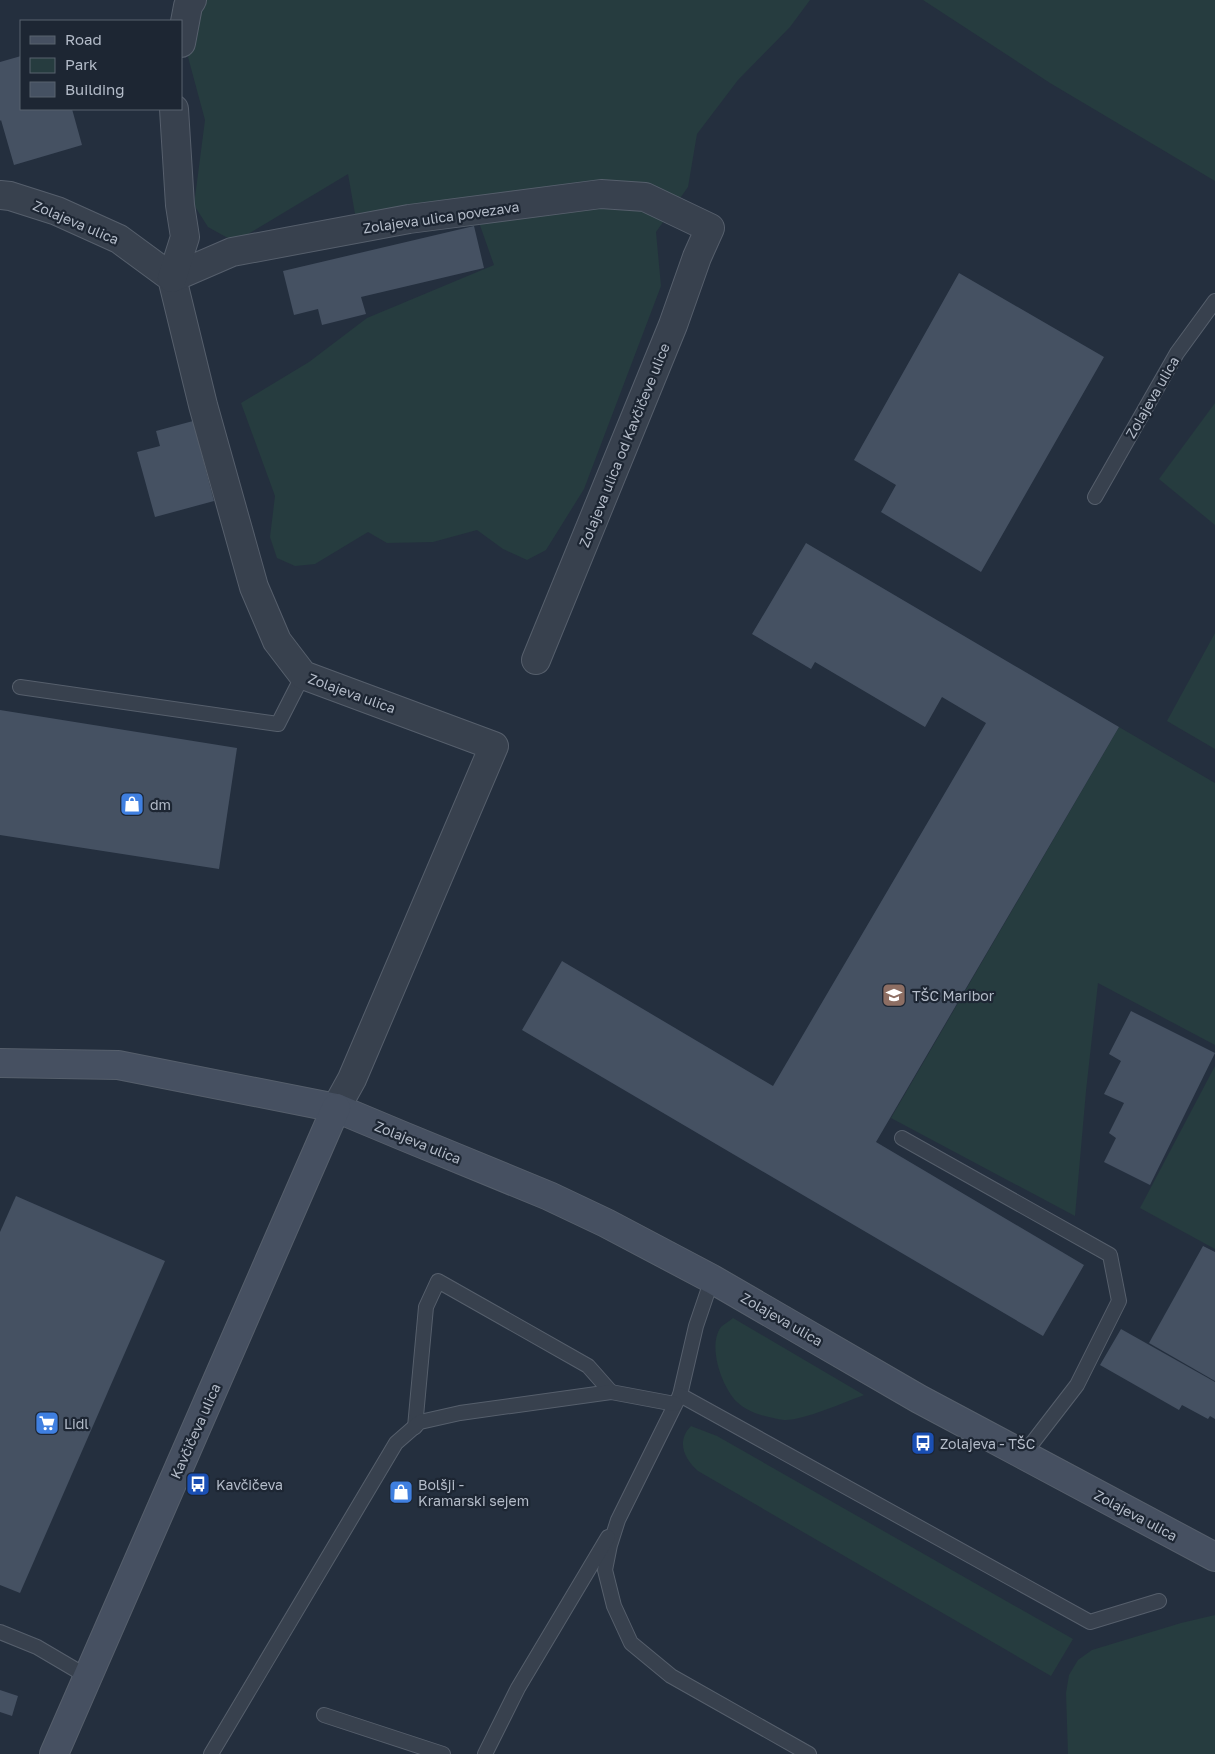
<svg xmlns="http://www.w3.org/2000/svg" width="1215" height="1754" viewBox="0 0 1215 1754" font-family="'Golos Text',sans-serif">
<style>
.green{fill:#263c3f}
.building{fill:#455162}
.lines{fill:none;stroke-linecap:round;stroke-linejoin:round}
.lane-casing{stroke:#565f6c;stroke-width:16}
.street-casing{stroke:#565f6c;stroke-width:30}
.secondary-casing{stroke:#565f6c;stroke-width:30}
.lane{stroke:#38414e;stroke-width:14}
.street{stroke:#38414e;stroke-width:28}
.secondary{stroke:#465061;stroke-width:28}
.labels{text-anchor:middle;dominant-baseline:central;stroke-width:4.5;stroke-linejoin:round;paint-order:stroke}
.street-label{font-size:14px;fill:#b4bcc9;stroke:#1d2633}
.poi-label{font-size:14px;fill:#b4bcc9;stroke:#1d2633;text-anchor:start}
</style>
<rect width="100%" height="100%" fill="#242f3e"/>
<g class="green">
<path d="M202,0H810L790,27L738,80L697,134L688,187L656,232L661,286L584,489L546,550L527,560L503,549L477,530L433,542L387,543L368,532L315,564L295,566L277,558L270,537L275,496L241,403L309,362L367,318L494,265L470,197L355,214L348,174L235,242L208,227L194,205L205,120L188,57L199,6Z"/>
<path d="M923,0H1215V181L1050,83Z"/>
<path d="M1215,403V525L1159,479Z"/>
<path d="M1215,633V749L1167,721Z"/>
<path d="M1119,727L1215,783V1045L1098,983L1086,1091L1075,1216L891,1118Z"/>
<path d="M1215,1066V1249L1140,1208Z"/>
<path d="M733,1318L864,1395C845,1402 802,1421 784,1420C769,1418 748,1413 737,1402C722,1387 707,1346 721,1327C724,1324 730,1321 733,1318Z"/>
<path d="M691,1426L717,1436L1073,1639L1051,1676L698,1471C684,1459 676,1441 691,1426Z"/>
<path d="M1215,1615V1754H1068L1066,1693L1069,1675L1078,1660L1092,1650L1181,1623Z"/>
</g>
<g class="building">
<path d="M21,56V109H72L82,145L14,165L1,120L0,121V62Z"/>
<path d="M474,226L484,268L361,297L366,314L322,325L318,309L294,315L283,271Z"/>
<path d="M959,273L1104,357L981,572L881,512L896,485L854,460Z"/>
<path d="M193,421L214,501L155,517L137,452L160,446L156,431Z"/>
<path d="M806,543L1119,727L876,1142L1084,1265L1043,1336L522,1030L562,961L773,1086L986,723L942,697L925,727L815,662L811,669L752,634Z"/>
<path d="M0,710L237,748L219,869L0,835Z"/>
<path d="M1131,1011L1215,1053L1150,1185L1104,1162L1116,1138L1109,1133L1124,1103L1104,1094L1121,1061L1109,1054Z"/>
<path d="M16,1196L165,1261L20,1593L0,1585V1232Z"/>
<path d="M1203,1246L1215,1252V1381L1149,1343Z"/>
<path d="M1121,1329L1215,1382V1419L1210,1416L1208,1419L1182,1405L1179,1410L1100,1365Z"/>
<path d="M0,1690L18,1696L12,1716L0,1712Z"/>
</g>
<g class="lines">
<g class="lane-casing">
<g id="lane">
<path d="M1095,497L1177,353L1215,301"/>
<path d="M20,687L278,724L303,675"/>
<path d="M902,1138L1110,1255L1119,1301L1077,1385L1023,1455"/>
<path d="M712,1279L696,1326L680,1395L618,1520L610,1545L605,1570L614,1606L631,1643L671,1676L809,1754"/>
<path d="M680,1395L1090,1622L1159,1601"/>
<path d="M415,1427L426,1307L438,1281L588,1366L611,1392"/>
<path d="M0,1632L37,1647L88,1677"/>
<path d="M324,1715L443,1754"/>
<path d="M211,1754L396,1443L420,1422L460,1413L611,1392L675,1404"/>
<path d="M485,1754L518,1688L608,1537"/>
</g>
</g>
<g class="street-casing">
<g id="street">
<path d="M181,43L188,6L192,0"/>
<path d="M0,195L10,196L57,211L119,239L172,278L203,405L254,587L277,641L303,675L494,746L352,1079L336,1108"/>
<path d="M172,278L232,252L409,219L601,194L645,197L710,228L697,257L673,325L536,660"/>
<path d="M172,278L185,237L180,205L174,109"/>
</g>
</g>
<g class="secondary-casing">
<g id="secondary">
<path d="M0,1063L118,1065L336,1108L403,1136L549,1196L606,1223L712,1279L919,1399L1215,1557"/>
<path d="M54,1754L336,1108"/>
</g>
</g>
<use href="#lane" class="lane"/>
<use href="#street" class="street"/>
<use href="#secondary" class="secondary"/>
</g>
<defs>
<g id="shop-square" transform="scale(1.25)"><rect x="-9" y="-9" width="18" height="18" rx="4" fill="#3f7fe0" stroke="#1d2633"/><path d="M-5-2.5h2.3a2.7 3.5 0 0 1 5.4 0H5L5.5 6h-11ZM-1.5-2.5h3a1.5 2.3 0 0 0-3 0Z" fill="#fff"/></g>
<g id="school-square" transform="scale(1.25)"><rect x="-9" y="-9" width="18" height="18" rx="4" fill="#8d6e63" stroke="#1d2633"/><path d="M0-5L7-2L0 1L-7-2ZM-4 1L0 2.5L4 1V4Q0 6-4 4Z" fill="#fff"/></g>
<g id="supermarket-square" transform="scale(1.25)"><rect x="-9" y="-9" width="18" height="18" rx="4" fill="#3f7fe0" stroke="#1d2633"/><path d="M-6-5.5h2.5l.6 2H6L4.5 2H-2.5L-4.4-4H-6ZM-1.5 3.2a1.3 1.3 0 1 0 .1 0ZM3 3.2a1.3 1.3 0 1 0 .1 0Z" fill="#fff"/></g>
<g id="bus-square" transform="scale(1.25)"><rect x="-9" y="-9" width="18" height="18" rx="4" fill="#1a4fb4" stroke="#1d2633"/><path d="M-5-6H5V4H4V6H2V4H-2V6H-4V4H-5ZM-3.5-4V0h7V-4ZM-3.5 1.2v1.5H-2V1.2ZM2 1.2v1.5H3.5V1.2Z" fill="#fff"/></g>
</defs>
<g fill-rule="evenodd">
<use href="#shop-square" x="132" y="804"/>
<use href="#school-square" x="894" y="995"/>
<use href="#supermarket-square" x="47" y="1423"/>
<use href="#bus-square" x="923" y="1443"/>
<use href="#bus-square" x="198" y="1484"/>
<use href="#shop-square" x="401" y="1492"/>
</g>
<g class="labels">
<g class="street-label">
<text transform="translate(441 217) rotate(-8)">Zolajeva ulica povezava</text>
<text transform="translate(76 222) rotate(23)">Zolajeva ulica</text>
<text transform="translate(1152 397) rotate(-60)">Zolajeva ulica</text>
<text transform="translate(624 445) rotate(-68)">Zolajeva ulica od Kavčičeve ulice</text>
<text transform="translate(352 693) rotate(20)">Zolajeva ulica</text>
<text transform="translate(418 1142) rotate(22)">Zolajeva ulica</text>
<text transform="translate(782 1319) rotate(30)">Zolajeva ulica</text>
<text transform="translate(195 1431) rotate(-66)">Kavčičeva ulica</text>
<text transform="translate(1136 1515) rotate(28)">Zolajeva ulica</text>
</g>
<g class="poi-label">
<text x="150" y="804">dm</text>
<text x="912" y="995">TŠC Maribor</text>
<text x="64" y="1423">Lidl</text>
<text x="940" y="1443">Zolajeva - TŠC</text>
<text x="216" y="1484">Kavčičeva</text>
<text x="418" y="1484">Bolšji -<tspan x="418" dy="16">Kramarski sejem</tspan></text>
</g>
</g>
<rect x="20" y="20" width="162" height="90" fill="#1d2633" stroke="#59626f"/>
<rect x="30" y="36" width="25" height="8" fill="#465061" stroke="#59626f"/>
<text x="65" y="45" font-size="15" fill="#b4bcc9">Road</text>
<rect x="30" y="58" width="25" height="15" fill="#263c3f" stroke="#59626f"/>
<text x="65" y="70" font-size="15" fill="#b4bcc9">Park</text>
<rect x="30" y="82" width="25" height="15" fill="#455162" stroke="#59626f"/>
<text x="65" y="95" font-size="15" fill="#b4bcc9">Building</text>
</svg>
